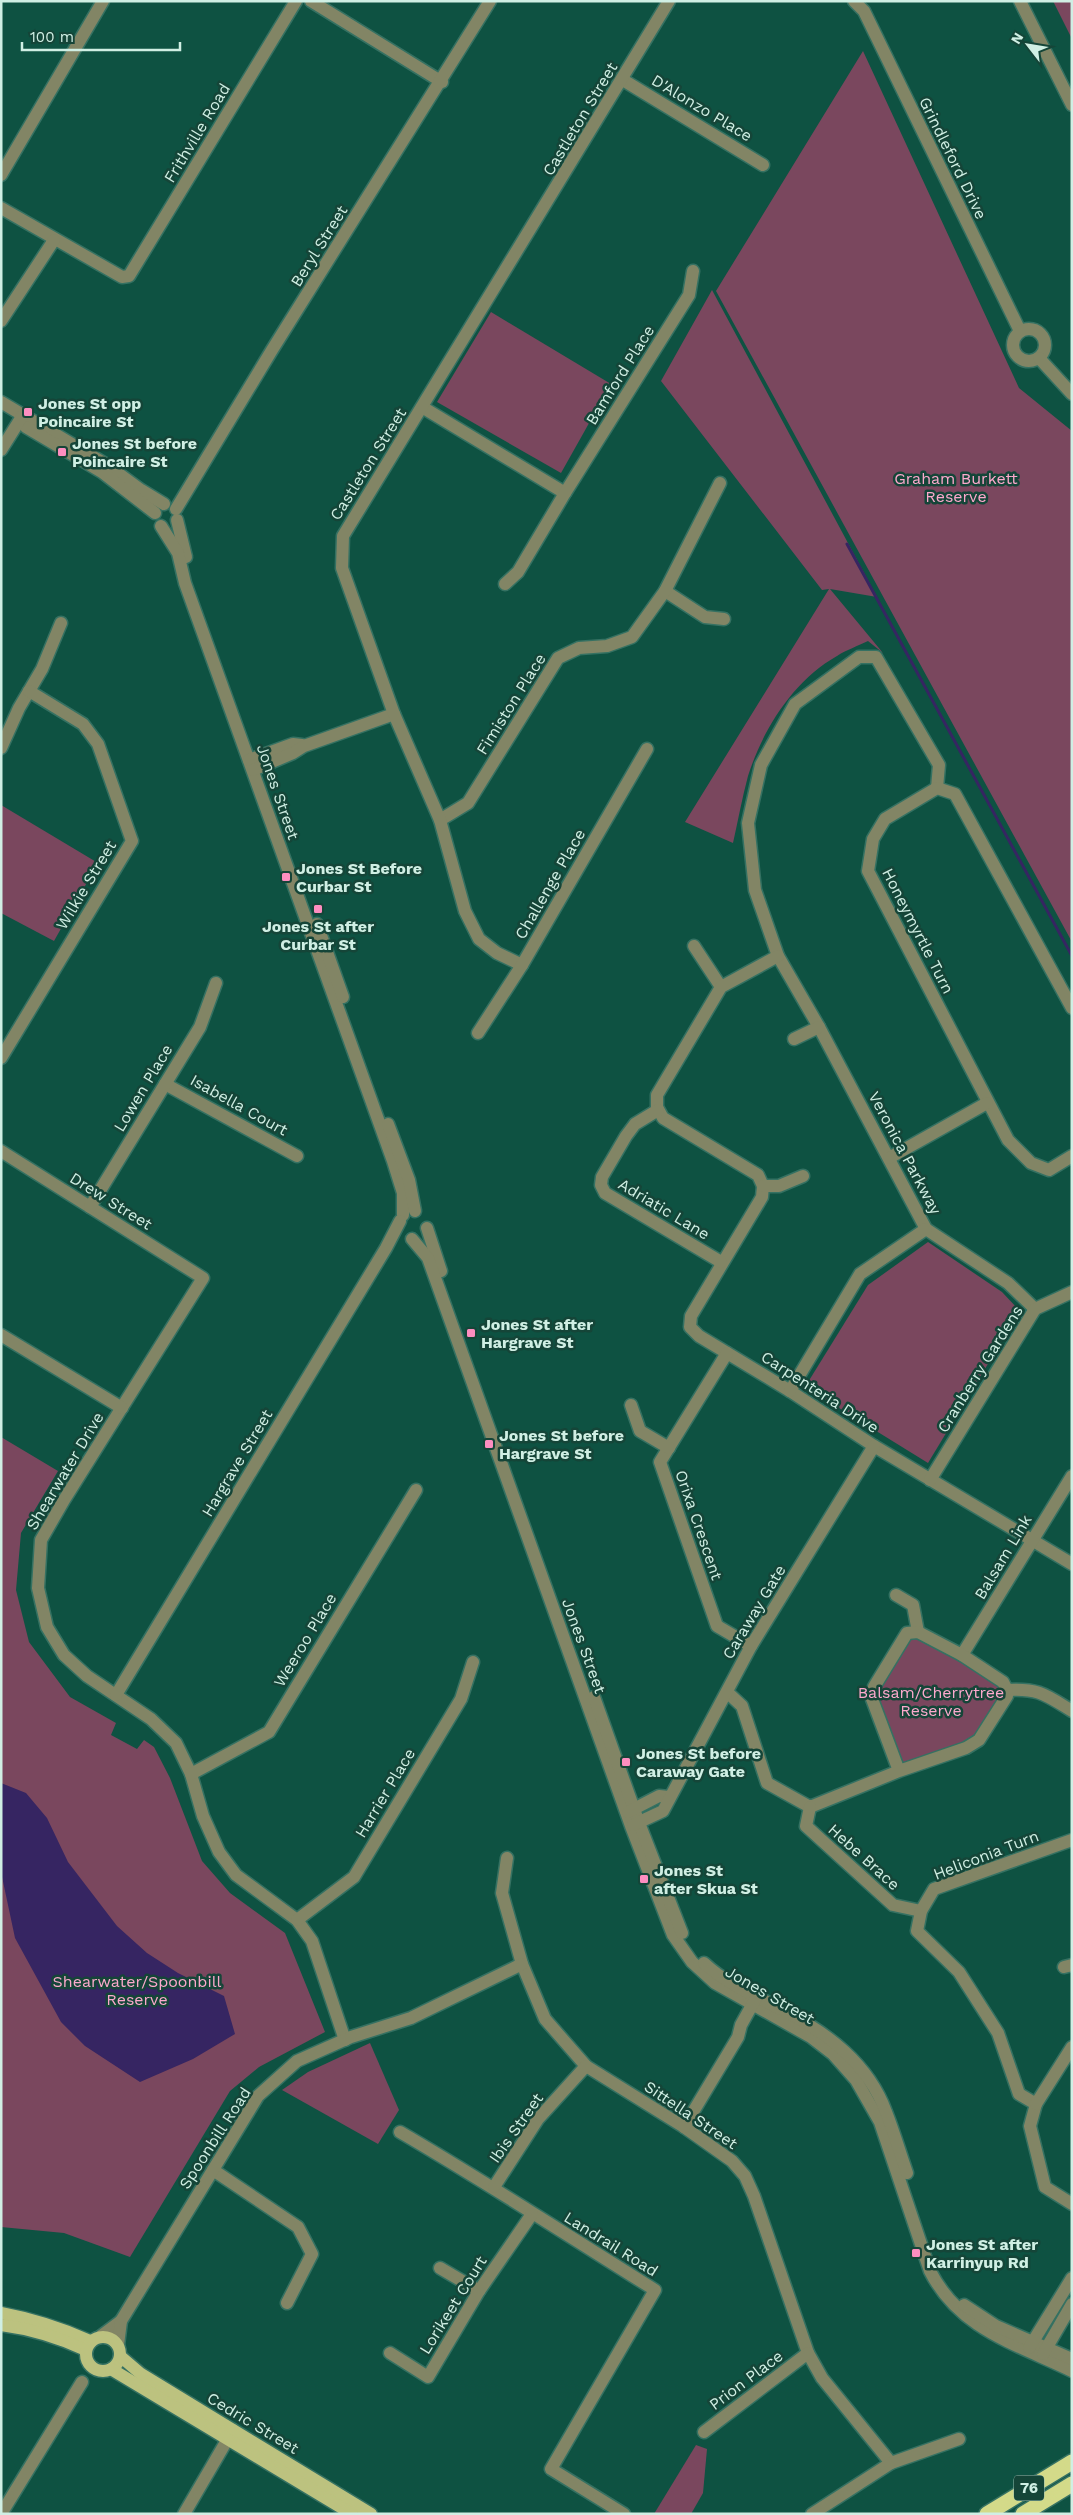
<svg xmlns="http://www.w3.org/2000/svg" width="1073" height="2515" viewBox="0 0 1073 2515" font-family="'Work Sans',sans-serif">
<style>
.green{fill:#7a475e}
.water{fill:#362562}
.lines{fill:none;stroke-linecap:round;stroke-linejoin:round}
.stream{stroke:#362562;stroke-width:3}
.minor-casing{stroke:#357162;stroke-width:15}
.major-casing{stroke:#357162;stroke-width:15}
.highway-casing{stroke:#357162;stroke-width:18}
.minor{stroke:#828565;stroke-width:12}
.major{stroke:#bcc27f;stroke-width:12}
.highway{stroke:#d3da89;stroke-width:15}
.poi-dot{fill:#fd8ec0;stroke:#154538;stroke-width:2}
.labels{text-anchor:middle;dominant-baseline:central;stroke-width:5;stroke-linejoin:round;paint-order:stroke}
.shield{fill:#154538;stroke:#98bcb0;stroke-width:1}
.shield-label{font-size:15px;font-weight:bold;fill:#d0efe4}
.street-label{font-size:16px;fill:#d0efe4;stroke:#154538}
.poi-label{font-size:16px;font-weight:bold;fill:#d0efe4;stroke:#154538;text-anchor:start}
.park-label{font-size:16px;fill:#fda9cd;stroke:#154538}
</style>
<rect width="100%" height="100%" fill="#0e5242"/>
<g class="green">
<path d="M1053,1H1072V39Z"/>
<path d="M863,51L1019,388L1072,431V942L716,291Z"/>
<path d="M712,290L877,597L830,589L883,653L868,641C858,646 846,650 837,656C793,681 763,729 748,776C742,798 738,821 733,843L685,822L829,589L822,590L661,381Z"/>
<path d="M491,312L611,384L561,473L437,402Z"/>
<path d="M1,805L98,863L54,941L1,913Z"/>
<path d="M928,1242L1002,1292L1020,1311L928,1463L805,1387L868,1285Z"/>
<path d="M1,1437L58,1471L21,1533L16,1590L29,1642L70,1697L116,1723L111,1735L137,1749L144,1740L154,1747L170,1778L202,1861L230,1893L285,1933L325,2032L259,2067L230,2091L130,2257L64,2233L1,2227Z"/>
<path d="M918,1632L1007,1690L979,1740L899,1771L874,1687L907,1633Z"/>
<path d="M370,2043L399,2110L378,2144L282,2090L308,2072Z"/>
<path d="M696,2445L707,2449L703,2493L691,2514H654Z"/>
</g>
<path class="water" d="M1,1783L26,1793L47,1818L68,1862L117,1926L147,1953L178,1973L224,1996L235,2034L193,2059L140,2082L85,2046L61,2022L15,1938L1,1872Z"/>
<g class="lines">
<path class="stream" d="M847,544L1072,956"/>
<g class="minor-casing">
<g id="minor">
<path d="M311,1L442,82"/>
<path d="M854,1L864,11L1020,331"/>
<path d="M1020,1L1072,105"/>
<path d="M623,80L763,165"/>
<path d="M1,175L103,1"/>
<path d="M1,208L122,277L129,276L296,1"/>
<path d="M1,321L54,240"/>
<circle cx="1029" cy="345" r="16"/>
<path d="M1039,358L1072,394"/>
<path d="M1,402L107,465L141,490L164,504"/>
<path d="M422,407L565,493"/>
<path d="M26,427L102,472L155,513"/>
<path d="M1,450L23,415"/>
<path d="M176,509L272,350L490,1"/>
<path d="M177,520L186,557"/>
<path d="M161,526L178,553L185,583L393,1161L403,1193V1215"/>
<path d="M505,584L518,572L565,493L689,295L693,271"/>
<path d="M665,591L705,617L724,619"/>
<path d="M1,748L19,708L42,669L61,623"/>
<path d="M249,760L293,744L302,745"/>
<path d="M253,770L293,753L304,746L394,714"/>
<path d="M937,788L939,765L876,657H859L795,704L761,765L748,823L755,890L778,956L819,1027L926,1229L1008,1283L1035,1309"/>
<path d="M440,820L468,803L558,658L579,648L607,646L632,637L665,591L720,483"/>
<path d="M317,924L343,997"/>
<path d="M694,946L721,987"/>
<path d="M778,956L721,987L657,1095V1107L663,1118L758,1175L763,1186L762,1197L691,1316L690,1327L699,1336L790,1391L874,1446L1072,1564"/>
<path d="M522,965L497,953L479,939L465,911L440,820L394,714L342,568L343,536L669,1"/>
<path d="M1072,1008L955,794L937,788L885,819L873,839L868,871L1008,1140L1031,1163L1049,1170L1072,1156"/>
<path d="M478,1033L522,965L647,749"/>
<path d="M794,1039L819,1027"/>
<path d="M1,1058L132,841L98,744L83,724L29,691"/>
<path d="M165,1084L297,1156"/>
<path d="M658,1110L635,1124L626,1136L602,1177L601,1185L605,1193L721,1262"/>
<path d="M388,1124L409,1180L415,1211"/>
<path d="M1,1151L203,1278L64,1500L41,1540L38,1588L47,1627L64,1655L87,1676L151,1719L176,1743L191,1774L203,1816L219,1852L236,1875L297,1920L312,1941L345,2040"/>
<path d="M889,1158L987,1103"/>
<path d="M763,1186H779L803,1176"/>
<path d="M90,1207L200,1027L216,983"/>
<path d="M427,1228L441,1271"/>
<path d="M412,1239L428,1258L631,1826L673,1935L692,1962L715,1983L811,2037L833,2054L856,2080L880,2122L930,2271C960,2330 1017,2344 1072,2371"/>
<path d="M1,1335L122,1408"/>
<path d="M727,1353L660,1462L717,1626L751,1646"/>
<path d="M790,1391L860,1274L926,1229"/>
<path d="M631,1405L640,1431L669,1448"/>
<path d="M930,1480L1035,1309L1072,1292"/>
<path d="M896,1595L913,1605L918,1632"/>
<path d="M962,1655L1072,1476"/>
<path d="M1007,1690C1039,1688 1046,1695 1072,1711"/>
<path d="M727,1692L742,1706L767,1783L810,1807L899,1771L966,1748L979,1740L1007,1696V1690L1003,1682L962,1655L918,1632L907,1633L874,1687L872,1699L899,1771"/>
<path d="M116,1695L386,1248L400,1221"/>
<path d="M594,1697L639,1823L682,1933"/>
<path d="M191,1774L269,1732L416,1490"/>
<path d="M810,1807L806,1826L893,1905L921,1911"/>
<path d="M628,1812L659,1796L669,1797"/>
<path d="M633,1825L663,1811L751,1646L874,1446"/>
<path d="M1072,1840L934,1889L921,1911L917,1931L959,1972L998,2033L1019,2094L1036,2104L1030,2126L1045,2187L1072,2204"/>
<path d="M507,1858L502,1893L522,1964L545,2019L586,2066L684,2127L732,2161L745,2176L754,2196L808,2353L822,2378L891,2463"/>
<path d="M297,1920L354,1877L461,1699L473,1662"/>
<path d="M704,1963C726,1984 756,1996 783,2010C827,2033 868,2063 886,2112C894,2132 900,2153 907,2173"/>
<path d="M1064,1967L1072,1965"/>
<path d="M1036,2104L1072,2047"/>
<path d="M684,2127L738,2037L741,2025L756,1998"/>
<path d="M400,2132C486,2182 570,2237 655,2290L551,2469L624,2514"/>
<path d="M213,2170L298,2227L312,2254L287,2303"/>
<path d="M494,2187L538,2119L586,2066"/>
<path d="M440,2268L479,2291"/>
<path d="M964,2305L996,2326L1072,2359"/>
<path d="M101,2336L121,2321"/>
<path d="M118,2345L121,2321L258,2096L297,2061L351,2037L411,2018L522,1964"/>
<path d="M1029,2348L1072,2278"/>
<path d="M390,2353L428,2377L479,2291L532,2214"/>
<path d="M1043,2354L1072,2304"/>
<path d="M704,2432L808,2353"/>
<path d="M1,2514L82,2382"/>
<path d="M184,2514L233,2430"/>
<path d="M812,2514L891,2463L959,2439"/>
</g>
</g>
<g class="major-casing">
<g id="major">
<path d="M1,2313C33,2319 61,2328 90,2341"/>
<path d="M1,2325C32,2329 58,2337 86,2350"/>
<circle cx="103" cy="2354" r="17"/>
<path d="M120,2356L141,2374L371,2514"/>
<path d="M111,2369L352,2514"/>
</g>
</g>
<g class="highway-casing">
<g id="highway">
<path d="M987,2514L1072,2462"/>
<path d="M1023,2514L1072,2484"/>
</g>
</g>
<use href="#minor" class="minor"/>
<use href="#major" class="major"/>
<use href="#highway" class="highway"/>
</g>
<g class="poi-dot">
<rect x="23" y="407" width="10" height="10" rx="2.5"/>
<rect x="57" y="447" width="10" height="10" rx="2.5"/>
<rect x="281" y="872" width="10" height="10" rx="2.5"/>
<rect x="313" y="904" width="10" height="10" rx="2.5"/>
<rect x="466" y="1328" width="10" height="10" rx="2.5"/>
<rect x="484" y="1439" width="10" height="10" rx="2.5"/>
<rect x="621" y="1757" width="10" height="10" rx="2.5"/>
<rect x="639" y="1874" width="10" height="10" rx="2.5"/>
<rect x="911" y="2248" width="10" height="10" rx="2.5"/>
</g>
<g class="labels">
<rect class="shield" x="1014" y="2475.5" width="30" height="25" rx="4"/>
<g class="shield-label">
<text x="1029" y="2488">76</text>
</g>
<g class="street-label">
<text transform="translate(702 108) rotate(31)">D'Alonzo Place</text>
<text transform="translate(580 119) rotate(-59)">Castleton Street</text>
<text transform="translate(197 133) rotate(-59)">Frithville Road</text>
<text transform="translate(953 158) rotate(64)">Grindleford Drive</text>
<text transform="translate(319 246) rotate(-58)">Beryl Street</text>
<text transform="translate(620 375) rotate(-58)">Bamford Place</text>
<text transform="translate(368 464) rotate(-58)">Castleton Street</text>
<text transform="translate(511 704) rotate(-58)">Fimiston Place</text>
<text transform="translate(278 792) rotate(71)">Jones Street</text>
<text transform="translate(550 884) rotate(-60)">Challenge Place</text>
<text transform="translate(86 885) rotate(-59)">Wilkie Street</text>
<text transform="translate(918 931) rotate(63)">Honeymyrtle Turn</text>
<text transform="translate(143 1088) rotate(-59)">Lowen Place</text>
<text transform="translate(239 1105) rotate(29)">Isabella Court</text>
<text transform="translate(905 1153) rotate(62)">Veronica Parkway</text>
<text transform="translate(111 1201) rotate(32)">Drew Street</text>
<text transform="translate(664 1209) rotate(31)">Adriatic Lane</text>
<text transform="translate(980 1369) rotate(-58)">Cranberry Gardens</text>
<text transform="translate(820 1392) rotate(33)">Carpenteria Drive</text>
<text transform="translate(237 1463) rotate(-59)">Hargrave Street</text>
<text transform="translate(65 1471) rotate(-59)">Shearwater Drive</text>
<text transform="translate(699 1525) rotate(71)">Orixa Crescent</text>
<text transform="translate(1003 1557) rotate(-59)">Balsam Link</text>
<text transform="translate(754 1612) rotate(-59)">Caraway Gate</text>
<text transform="translate(305 1640) rotate(-59)">Weeroo Place</text>
<text transform="translate(584 1646) rotate(70)">Jones Street</text>
<text transform="translate(385 1793) rotate(-59)">Harrier Place</text>
<text transform="translate(986 1855) rotate(-21)">Heliconia Turn</text>
<text transform="translate(864 1857) rotate(42)">Hebe Brace</text>
<text transform="translate(770 1995) rotate(30)">Jones Street</text>
<text transform="translate(691 2115) rotate(34)">Sittella Street</text>
<text transform="translate(516 2128) rotate(-55)">Ibis Street</text>
<text transform="translate(215 2138) rotate(-57)">Spoonbill Road</text>
<text transform="translate(611 2244) rotate(32)">Landrail Road</text>
<text transform="translate(453 2305) rotate(-58)">Lorikeet Court</text>
<text transform="translate(746 2380) rotate(-37)">Prion Place</text>
<text transform="translate(253 2423) rotate(31)">Cedric Street</text>
</g>
<g class="poi-label">
<text x="38" y="403">Jones St opp<tspan x="38" dy="18">Poincaire St</tspan></text>
<text x="72" y="443">Jones St before<tspan x="72" dy="18">Poincaire St</tspan></text>
<text x="296" y="868">Jones St Before<tspan x="296" dy="18">Curbar St</tspan></text>
<text x="318" y="926" text-anchor="middle">Jones St after<tspan x="318" dy="18">Curbar St</tspan></text>
<text x="481" y="1324">Jones St after<tspan x="481" dy="18">Hargrave St</tspan></text>
<text x="499" y="1435">Jones St before<tspan x="499" dy="18">Hargrave St</tspan></text>
<text x="636" y="1753">Jones St before<tspan x="636" dy="18">Caraway Gate</tspan></text>
<text x="654" y="1870">Jones St<tspan x="654" dy="18">after Skua St</tspan></text>
<text x="926" y="2244">Jones St after<tspan x="926" dy="18">Karrinyup Rd</tspan></text>
</g>
<g class="park-label">
<text x="956" y="478">Graham Burkett<tspan x="956" dy="18">Reserve</tspan></text>
<text x="931" y="1692">Balsam/Cherrytree<tspan x="931" dy="18">Reserve</tspan></text>
<text x="137" y="1981">Shearwater/Spoonbill<tspan x="137" dy="18">Reserve</tspan></text>
</g>
</g>
<rect width="1073" height="2515" fill="none" stroke="#d0efe4" stroke-width="5"/>
<g transform="translate(1028 45) rotate(301)" stroke="#154538" stroke-width="4" paint-order="stroke">
<path d="M0-4L9 19L0 12L-9 19Z" fill="#d0efe4"/>
<text y="-8" font-size="14" font-weight="bold" text-anchor="middle" fill="#d0efe4">N</text>
</g>
<path d="M22 42v8h158v-8" fill="none" stroke="#d0efe4" stroke-width="2.5"/>
<text x="30" y="42" font-size="15" fill="#d0efe4" stroke="#154538" stroke-width="4" paint-order="stroke">100 m</text>
</svg>
